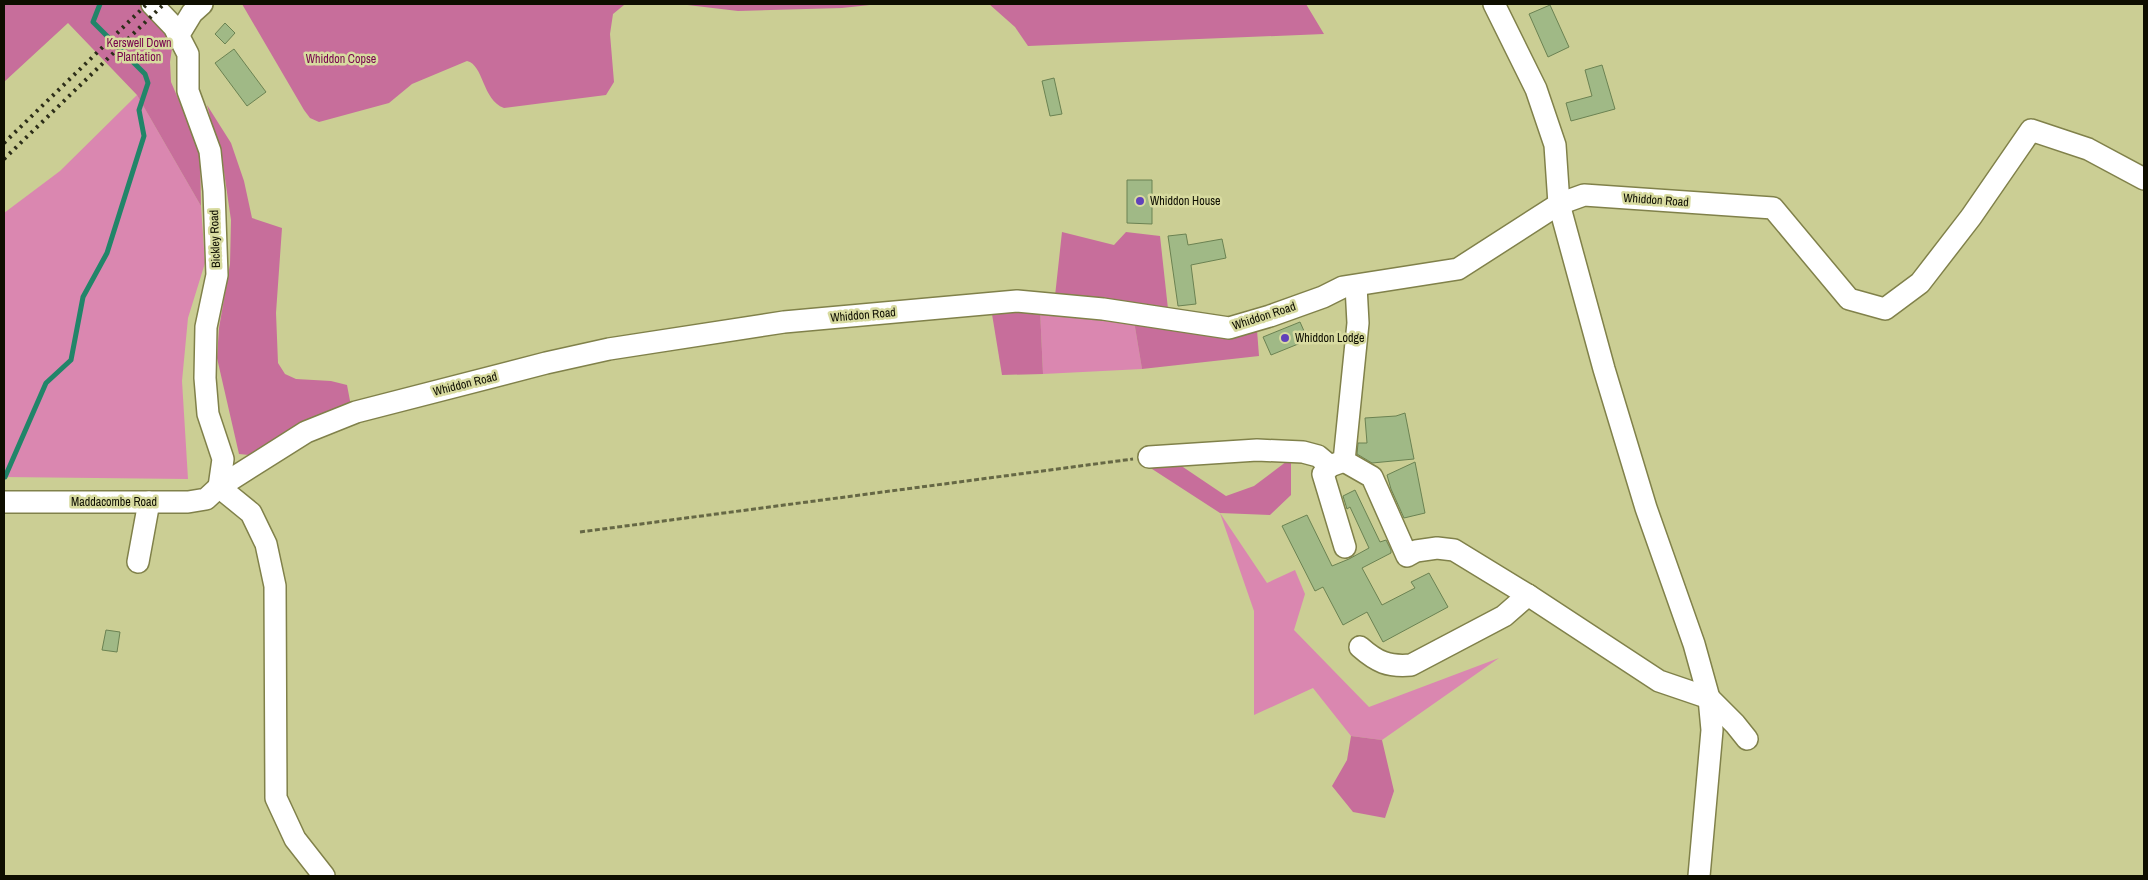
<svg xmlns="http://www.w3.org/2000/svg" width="2148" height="880" viewBox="0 0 2148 880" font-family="'Archivo Narrow',sans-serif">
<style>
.green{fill:#da87b0}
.forest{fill:#c76e9b}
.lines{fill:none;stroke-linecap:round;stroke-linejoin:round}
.stream{stroke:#218569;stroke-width:5}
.building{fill:#a0b986;stroke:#6b8252}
.minor-casing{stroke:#80814a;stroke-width:24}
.path{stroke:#666845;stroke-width:3;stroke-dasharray:5 2.5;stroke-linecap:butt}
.minor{stroke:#fff;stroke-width:21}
.rail{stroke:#2c2d18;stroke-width:4;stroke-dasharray:2.5 5;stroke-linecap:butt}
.poi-dot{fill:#6042ba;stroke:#d8dba0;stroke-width:2}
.labels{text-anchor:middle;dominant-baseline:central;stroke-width:5;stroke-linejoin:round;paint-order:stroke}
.park-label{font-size:12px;fill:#76044d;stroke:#d8dba0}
.street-label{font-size:12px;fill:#0e0e00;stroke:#d8dba0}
.poi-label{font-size:12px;fill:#0e0e00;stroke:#d8dba0;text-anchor:start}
</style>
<rect width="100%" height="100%" fill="#cbce94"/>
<g class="green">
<path d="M137,95L201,206L205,263L188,318L182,381L188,479L4,477V213L60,171Z"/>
<path d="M1040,309L1134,321L1142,369L1043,374Z"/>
<path d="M1220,513L1267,583L1295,570L1305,594L1294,630L1369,707L1499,658L1382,740L1351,736L1313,688L1254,715V611Z"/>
</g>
<g class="forest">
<path d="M4,4H139L164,28L173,42L170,62L171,82L189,124L200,157L201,206L137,95L68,23L4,82Z"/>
<path d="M242,4H635L624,5L613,14L610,34L614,82L606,95L504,108C482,100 484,65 467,61L412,84L389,103L319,122L310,118L304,110Z"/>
<path d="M679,4H879L842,8L738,11Z"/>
<path d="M989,4H1306L1324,34L1028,46L1015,27Z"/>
<path d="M207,105L231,143L244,181L252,218L282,228L276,313L278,363L285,374L296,379L331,381L347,385L351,406L299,425L249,455L239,454L217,358L219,328L230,264L231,220L223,165Z"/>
<path d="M1062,232L1114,245L1126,232L1160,236L1168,309L1055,296Z"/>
<path d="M1040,309L1043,374L1002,375L992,314Z"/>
<path d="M1134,321L1257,330L1259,356L1142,369Z"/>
<path d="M1291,458V495L1270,515L1220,513L1149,467L1177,463L1226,496L1254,486Z"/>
<path d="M1351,736L1382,740L1394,791L1385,818L1353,812L1332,786L1347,760Z"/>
</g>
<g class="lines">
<path class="stream" d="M5,477L46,383L71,360L83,297L107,253L144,136L139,110L148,83L145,74L93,22L100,4"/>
</g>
<g class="building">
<path d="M1550,5L1569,47L1548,57L1529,14Z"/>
<path d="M225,23L235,33L225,44L215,34Z"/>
<path d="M234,49L266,92L247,106L215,63Z"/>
<path d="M1602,65L1615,109L1571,121L1566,103L1592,96L1585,70Z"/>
<path d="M1054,78L1062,114L1050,116L1042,81Z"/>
<path d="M1127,180H1152V224L1127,223Z"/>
<path d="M1186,234L1188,245L1222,239L1226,258L1191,265L1196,304L1178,306L1168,236Z"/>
<path d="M1300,322L1308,340L1271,355L1263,337Z"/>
<path d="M1405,413L1414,459L1372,463L1357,454L1358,443H1367L1365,418L1396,416Z"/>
<path d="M1415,462L1425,513L1404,518L1391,489L1387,475Z"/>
<path d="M1355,490L1380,542L1386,540L1391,550V553L1362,568L1382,605L1415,588L1411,582L1429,573L1448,607L1383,642L1367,612L1343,625L1323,587L1315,591L1282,526L1307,515L1332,566L1349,559L1369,548L1350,507L1347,509L1343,496Z"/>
<path d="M106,630L120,632L117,652L102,650Z"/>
</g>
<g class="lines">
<g class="minor-casing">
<g id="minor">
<path d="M152,4L174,27L188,54V91L210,151L214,191L217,275L206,327L205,378L208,414L223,459L219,487"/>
<path d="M1494,4L1536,89L1555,145L1559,204L1604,369L1646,508L1694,644L1709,698L1712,730L1699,876"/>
<path d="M178,36L192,13L202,4"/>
<path d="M1149,457L1257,450L1303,452L1318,456L1330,466"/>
<path d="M1344,461L1372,477L1407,556L1416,551L1437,548L1454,550L1531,597L1659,681L1709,698L1735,724L1747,739"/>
<path d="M219,487L251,513L266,544L275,586L276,798L295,839L324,876"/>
<path d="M4,502H188L206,499L219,487L306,432L356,412L546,363L609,349L784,322L1017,301L1103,309L1229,328L1270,316L1323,297L1343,287L1458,269L1559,204L1584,195L1773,208L1849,299L1885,309L1920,283L1971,217L2031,130L2088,149L2144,179"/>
<path d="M1345,547L1323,474L1330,466L1344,461L1358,323L1356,286"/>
<path d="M138,562L149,502"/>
<path d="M1360,647C1377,662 1388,667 1411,665L1504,616L1528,595"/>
</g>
</g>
<path class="path" d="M580,532L1133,459"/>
<use href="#minor" class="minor"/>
<g class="rail">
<path d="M4,143L147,4"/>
<path d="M4,159L164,4"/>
</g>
</g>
<g class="poi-dot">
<circle cx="1140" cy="201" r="5"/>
<circle cx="1285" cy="338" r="5"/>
</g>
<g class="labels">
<g class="park-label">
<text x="139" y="43">Kerswell Down<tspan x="139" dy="14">Plantation</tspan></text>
<text x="341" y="59">Whiddon Copse</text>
</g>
<g class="street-label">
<text transform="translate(1656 200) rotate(4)">Whiddon Road</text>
<text transform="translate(215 239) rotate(-92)">Bickley Road</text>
<text transform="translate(863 315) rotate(-5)">Whiddon Road</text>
<text transform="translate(1264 316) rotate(-18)">Whiddon Road</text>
<text transform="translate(465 384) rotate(-14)">Whiddon Road</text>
<text x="114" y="502">Maddacombe Road</text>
</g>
<g class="poi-label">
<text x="1150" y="201">Whiddon House</text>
<text x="1295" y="338">Whiddon Lodge</text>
</g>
</g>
<rect width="2148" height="880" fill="none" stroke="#0e0e00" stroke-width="10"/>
</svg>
